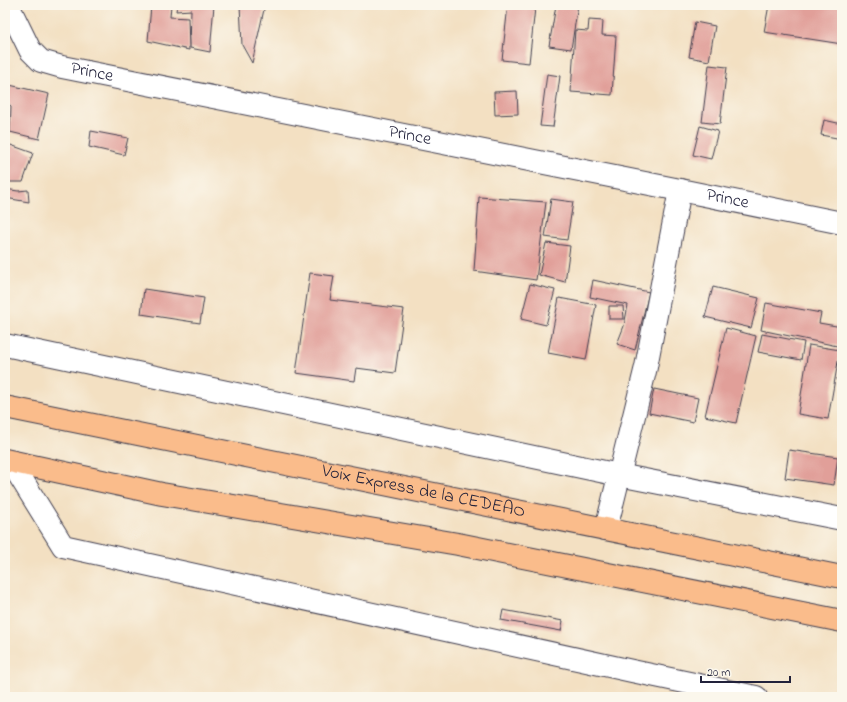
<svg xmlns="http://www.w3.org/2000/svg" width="847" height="702" viewBox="0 0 847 702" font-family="'Indie Flower',sans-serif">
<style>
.building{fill:#e19f99}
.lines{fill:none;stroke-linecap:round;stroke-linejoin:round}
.minor-casing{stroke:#413e4f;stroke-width:24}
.major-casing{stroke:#413e4f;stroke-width:24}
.minor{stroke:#fff;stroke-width:22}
.major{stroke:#fabc8b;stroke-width:22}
.labels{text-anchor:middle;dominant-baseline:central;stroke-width:3;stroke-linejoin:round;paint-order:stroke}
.street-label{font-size:18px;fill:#22223b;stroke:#fbf7ec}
</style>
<rect width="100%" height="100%" fill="#fbf7ec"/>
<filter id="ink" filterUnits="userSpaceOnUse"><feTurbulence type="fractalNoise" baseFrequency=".025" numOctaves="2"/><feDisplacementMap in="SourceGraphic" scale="8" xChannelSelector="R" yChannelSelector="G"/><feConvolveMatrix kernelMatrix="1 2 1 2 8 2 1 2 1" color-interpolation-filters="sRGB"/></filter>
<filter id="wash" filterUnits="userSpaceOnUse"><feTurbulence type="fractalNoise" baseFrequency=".012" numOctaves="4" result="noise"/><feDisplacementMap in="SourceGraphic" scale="16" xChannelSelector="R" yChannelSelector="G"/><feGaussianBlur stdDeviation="0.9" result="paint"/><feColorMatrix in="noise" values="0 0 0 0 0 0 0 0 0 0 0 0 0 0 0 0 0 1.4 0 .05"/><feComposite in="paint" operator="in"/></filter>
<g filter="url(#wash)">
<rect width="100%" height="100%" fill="#f3e0c2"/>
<g id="blocks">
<g class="building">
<path d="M151,5H171L170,17L188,18L189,50L148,41Z"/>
<path d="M177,5H214L210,52L190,48L191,10L176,11Z"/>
<path d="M240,5H265L252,63L242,45Z"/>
<path d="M508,5L535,8L529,63L502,60Z"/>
<path d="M556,5H578L571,49L549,46Z"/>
<path d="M769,5H842V44L764,32Z"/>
<path d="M589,20L603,21L602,35L616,36L612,95L571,92L575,30L588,31Z"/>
<path d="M695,22L715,26L709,61L689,57Z"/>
<path d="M709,65L727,67L720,124L702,122Z"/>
<path d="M547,74L560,76L553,127L540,126Z"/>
<path d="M5,84L49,94L39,139L10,132L11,106L5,101Z"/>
<path d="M517,91L518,114L495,115L494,92Z"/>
<path d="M824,120L842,124V139L821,135Z"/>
<path d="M700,126L718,131L711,159L693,155Z"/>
<path d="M91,131L128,138L124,155L89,147Z"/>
<path d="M5,143L33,153L23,182H5Z"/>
<path d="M5,189L18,191L28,190L29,202L5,198Z"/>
<path d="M479,197L546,202L536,280L474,271Z"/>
<path d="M551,199L573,202L567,240L545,237Z"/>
<path d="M546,243L570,246L565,282L539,275Z"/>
<path d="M310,273L334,276L330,300L404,309L395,373L356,368L354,381L296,373Z"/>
<path d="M593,280L649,292L635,350L617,344L624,326L628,305L590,297Z"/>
<path d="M530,284L555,290L546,325L521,319Z"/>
<path d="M713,287L759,298L751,328L705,317Z"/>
<path d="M144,289L204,298L200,323L141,314Z"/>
<path d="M559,298L596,305L586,360L548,353Z"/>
<path d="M766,303L821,313L819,323L842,327V347L761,330Z"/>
<path d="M609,306H623L624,319H609Z"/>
<path d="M726,328L756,336L736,423L705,416Z"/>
<path d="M762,334L804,342L801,360L758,352Z"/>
<path d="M809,345L840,350L828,419L798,414Z"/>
<path d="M654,389L698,398L693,422L649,413Z"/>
<path d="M789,450L838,457L834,485L785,478Z"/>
<path d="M503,610L563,621L561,631L501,620Z"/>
</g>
</g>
</g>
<g filter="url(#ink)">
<use href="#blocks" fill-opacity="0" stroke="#413e4f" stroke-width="1"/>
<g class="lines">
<g class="minor-casing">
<g id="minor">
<path id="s1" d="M8,5L30,50L41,61L62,67L680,190L842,223"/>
<path d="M5,345L619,475L842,519"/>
<path d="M11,462L63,546L632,671L756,697"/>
<path d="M606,529L646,367L680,190"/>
</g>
</g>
<g class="major-casing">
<g id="major">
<path id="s2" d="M5,407L842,577"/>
<path d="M5,460L162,494L458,544L842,621"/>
</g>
</g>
<use href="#minor" class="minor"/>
<use href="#major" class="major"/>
</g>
</g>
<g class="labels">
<g class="street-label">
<text stroke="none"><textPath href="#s1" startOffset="118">Prince</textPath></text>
<text stroke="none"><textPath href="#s1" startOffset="442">Prince</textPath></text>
<text stroke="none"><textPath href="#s1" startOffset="766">Prince</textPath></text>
<text stroke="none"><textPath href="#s2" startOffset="427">Voix Express de la CEDEAO</textPath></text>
</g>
</g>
<rect width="847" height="702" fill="none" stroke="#fbf7ec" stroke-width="20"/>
<path d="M701 676v6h89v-6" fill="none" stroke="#22223b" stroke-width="2"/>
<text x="707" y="676" font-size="12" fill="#22223b" stroke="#fbf7ec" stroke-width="3" paint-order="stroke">20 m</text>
</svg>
